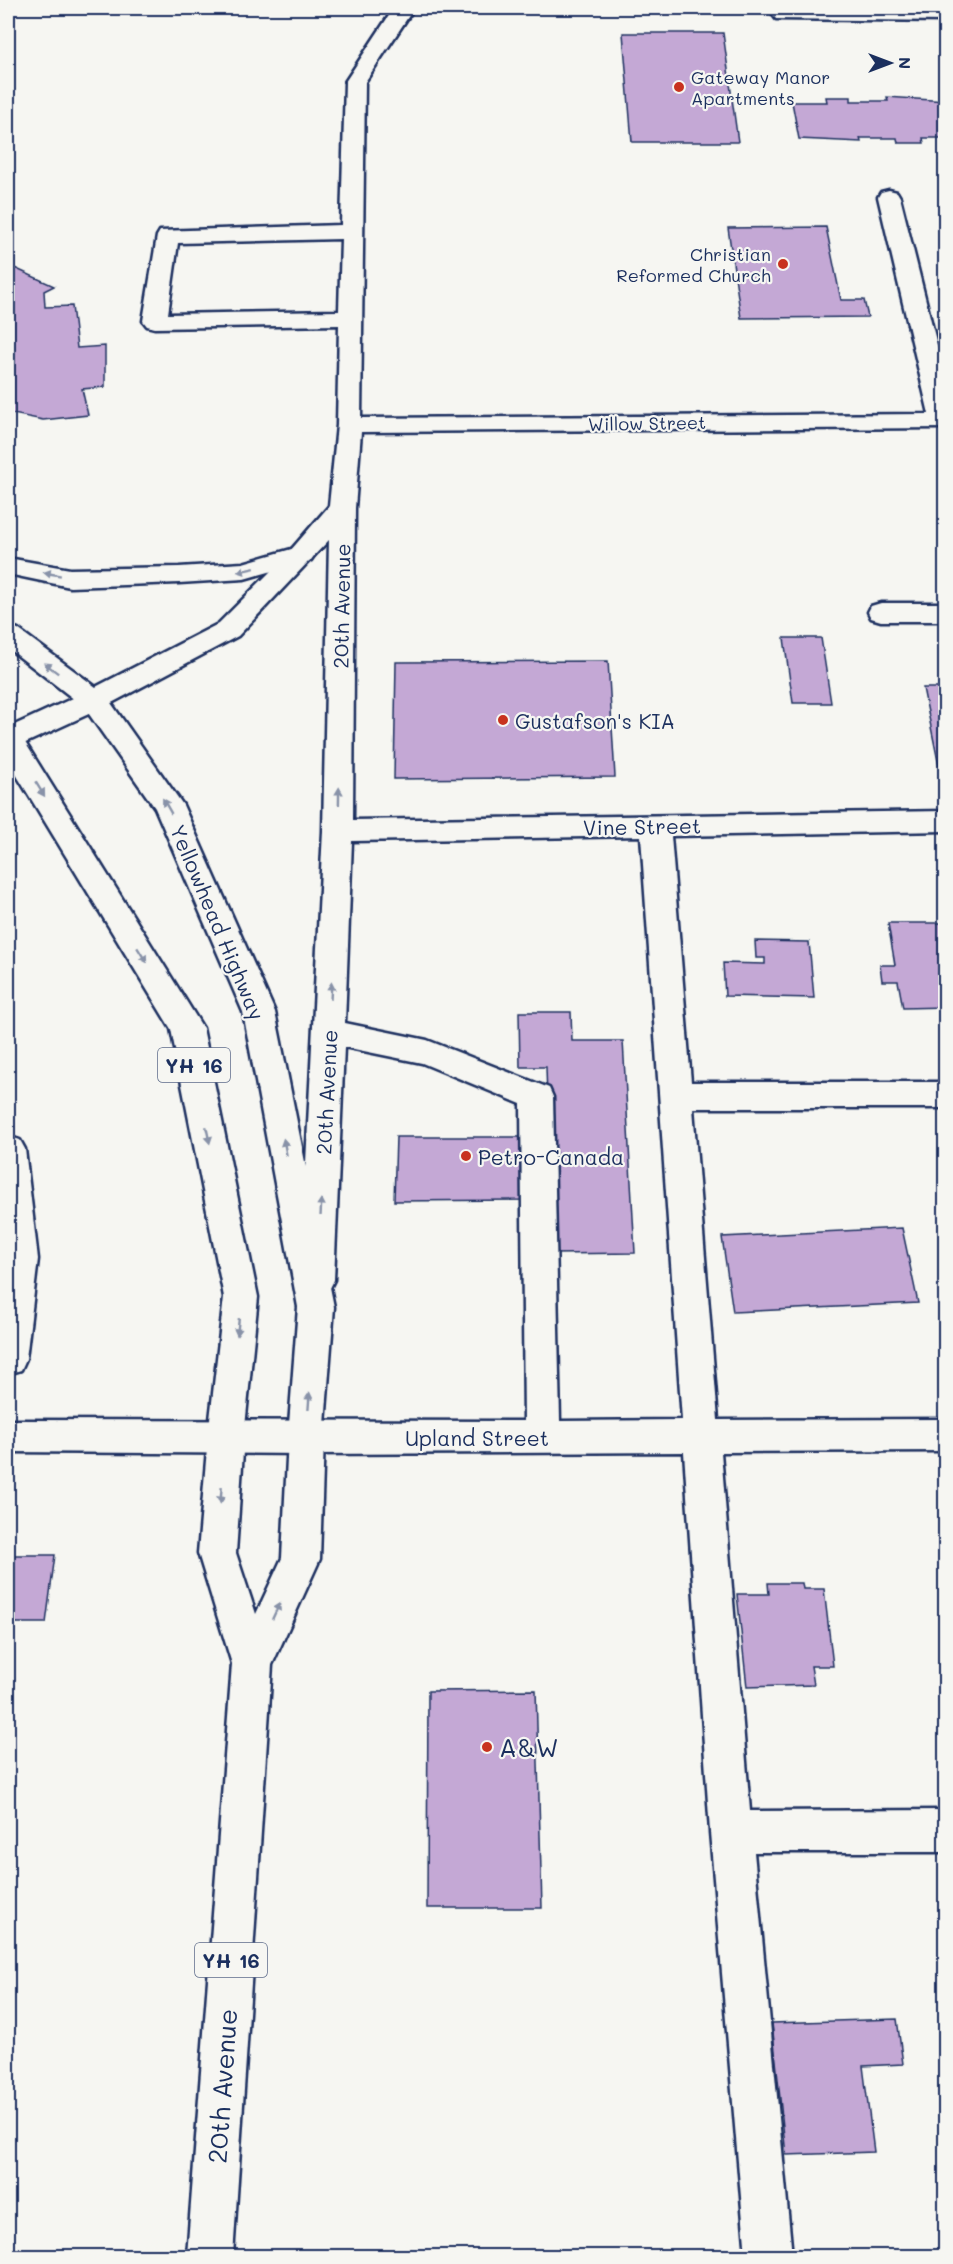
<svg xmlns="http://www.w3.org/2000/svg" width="953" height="2264" viewBox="0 0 953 2264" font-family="Mali,sans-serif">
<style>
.building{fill:#c4a8d5;stroke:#1b2f5e;stroke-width:1.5}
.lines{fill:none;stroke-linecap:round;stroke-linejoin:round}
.minor-casing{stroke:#1b2f5e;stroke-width:5}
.highway-casing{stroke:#1b2f5e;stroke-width:5}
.minor{fill:#f6f6f2;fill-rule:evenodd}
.highway{fill:#f6f6f2;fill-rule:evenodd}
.oneway{fill:#8892a8}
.poi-dot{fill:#c8321e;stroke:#f6f6f2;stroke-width:2}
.labels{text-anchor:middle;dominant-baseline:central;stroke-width:4.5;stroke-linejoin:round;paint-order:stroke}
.far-poi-label{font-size:18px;fill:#1b2f5e;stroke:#f6f6f2;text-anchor:start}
.far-street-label{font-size:18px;fill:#1b2f5e;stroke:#f6f6f2}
.shield{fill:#f6f6f2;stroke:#5d6b8a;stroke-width:1.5}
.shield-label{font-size:20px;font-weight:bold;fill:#1b2f5e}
.street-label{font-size:21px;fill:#1b2f5e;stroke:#f6f6f2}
.poi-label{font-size:21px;fill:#1b2f5e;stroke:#f6f6f2;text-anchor:start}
.near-poi-label{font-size:26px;fill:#1b2f5e;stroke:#f6f6f2;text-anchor:start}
.near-street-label{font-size:26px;fill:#1b2f5e;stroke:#f6f6f2}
</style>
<rect width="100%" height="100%" fill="#f6f6f2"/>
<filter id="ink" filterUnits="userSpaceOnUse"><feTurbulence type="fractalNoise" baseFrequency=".0167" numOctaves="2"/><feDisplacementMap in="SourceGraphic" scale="12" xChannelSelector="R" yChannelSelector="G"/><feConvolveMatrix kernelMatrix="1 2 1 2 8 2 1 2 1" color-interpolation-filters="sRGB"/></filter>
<g filter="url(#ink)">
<g class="building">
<path d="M623,33H723L738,142H632Z"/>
<path d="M826,97H851V101H888L887,97L946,101V138H923L924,143H898L897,138H860L861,142L799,139L792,102H827Z"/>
<path d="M826,227L841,300H864L868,317L741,318L728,228Z"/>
<path d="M8,265L54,286L44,291L45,307L72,306L77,348L105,346V387L82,389L88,415L43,420L8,413Z"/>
<path d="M784,638H821L831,703H793Z"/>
<path d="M608,661L615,777L394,779L396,662Z"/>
<path d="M923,688H946V766H939Z"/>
<path d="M888,923H946V1007L903,1008L898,981H882L880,965H895Z"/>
<path d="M755,941L809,942L814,998L725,996L723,963L765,964V958H756Z"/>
<path d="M519,1012H571L572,1041H623L635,1253L552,1254L546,1067H520Z"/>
<path d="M396,1137H526L527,1200L394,1201Z"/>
<path d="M902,1228L918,1303L733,1312L722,1237Z"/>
<path d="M8,1555H55L46,1623H8Z"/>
<path d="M768,1583H802L803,1589H824L833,1666H811L814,1685L747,1687L737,1594H769Z"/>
<path d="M536,1690L542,1908H427L428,1691Z"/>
<path d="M897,2019L903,2064L863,2066L874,2152L786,2155L772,2023Z"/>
</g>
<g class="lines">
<g class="minor-casing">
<g id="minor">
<path d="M394,8H414L365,82L361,418L929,414L878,197L881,192L889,190L897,192L900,197L946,381V428L361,432L355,508L353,820L946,811V831L671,836L691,1082H946V1108H693L718,1420L946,1419V1451L721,1452L750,1811L946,1810V1852H754L792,2256H746L710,1832L684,1452L306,1454L8,1452V1420L524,1421L521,1104L422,1063L344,1047L334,1280L329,1290L317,1295L305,1290L300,1280L323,831L329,540L238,636L104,707L19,746L8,748V728L84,693L218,624L284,558L329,506L337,425L339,325L155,328L147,326L143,321L157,236L160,231L341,225L345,82ZM341,239L339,311L168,314L178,243ZM641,836L682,1420L560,1421L553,1097L549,1088L427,1040L345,1023L352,841Z"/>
<path d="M783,9H946V21L776,19L773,15L776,11Z"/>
<path d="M881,603H946V621H881L871,618L868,612L871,606Z"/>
<path d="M8,1136L20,1140L25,1149L38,1259L26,1359L21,1370L8,1374Z"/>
</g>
</g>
<g class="highway-casing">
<g id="highway">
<path d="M302,546L311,548L315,554L311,560L244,579L179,583L70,587L8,574V558L70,569L179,567L243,563Z"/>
<path d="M8,626L18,629L104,693L183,805L275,1012L334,1307L324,1438L320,1559L272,1665L233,2256H187L232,1664L198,1553L208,1437L224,1297L171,1029L8,761V728L18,731L203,1028L258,1297L244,1437L236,1553L256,1614L282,1558L288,1438L298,1307L243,1012L155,808L84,707L8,648Z"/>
</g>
</g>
<use href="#minor" class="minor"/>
<use href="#highway" class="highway"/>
</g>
<defs><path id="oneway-solid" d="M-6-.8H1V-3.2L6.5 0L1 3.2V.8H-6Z" transform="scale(1.5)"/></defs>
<g class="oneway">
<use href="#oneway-solid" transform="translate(246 570) rotate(168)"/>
<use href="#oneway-solid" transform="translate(52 574) rotate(-170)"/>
<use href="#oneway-solid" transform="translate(51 668) rotate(-143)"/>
<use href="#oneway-solid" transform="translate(40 789) rotate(58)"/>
<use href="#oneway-solid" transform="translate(339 796) rotate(-89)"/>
<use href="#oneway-solid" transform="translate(167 806) rotate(-120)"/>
<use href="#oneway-solid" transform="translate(142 955) rotate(58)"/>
<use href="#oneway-solid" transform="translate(331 991) rotate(-87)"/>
<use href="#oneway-solid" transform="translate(208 1135) rotate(78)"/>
<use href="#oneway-solid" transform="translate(285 1147) rotate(-101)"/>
<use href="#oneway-solid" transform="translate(321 1207) rotate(-87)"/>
<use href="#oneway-solid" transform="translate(238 1327) rotate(96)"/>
<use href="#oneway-solid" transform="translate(309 1401) rotate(-86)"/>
<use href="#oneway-solid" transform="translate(221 1495) rotate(95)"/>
<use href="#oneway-solid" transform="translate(276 1611) rotate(-65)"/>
</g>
</g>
<g class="poi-dot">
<circle cx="679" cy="87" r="6"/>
<circle cx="783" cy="264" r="6"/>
<circle cx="503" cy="720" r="6"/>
<circle cx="466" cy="1156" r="6"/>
<circle cx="487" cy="1747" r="6"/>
</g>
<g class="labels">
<g class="far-poi-label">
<text x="691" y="77">Gateway Manor<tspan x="691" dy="21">Apartments</tspan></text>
<text x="771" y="254" text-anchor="end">Christian<tspan x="771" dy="21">Reformed Church</tspan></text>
</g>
<g class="far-street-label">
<text transform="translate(647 423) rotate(-1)">Willow Street</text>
</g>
<g class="shield">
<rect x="158" y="1048" width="72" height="34" rx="4.5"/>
<rect x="195" y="1943" width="72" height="34" rx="4.5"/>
</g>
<g class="shield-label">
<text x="194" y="1065">YH 16</text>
<text x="231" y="1960">YH 16</text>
</g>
<g class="street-label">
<text transform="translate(341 606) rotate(-89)">20th Avenue</text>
<text transform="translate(642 826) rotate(-1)">Vine Street</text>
<text transform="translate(218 922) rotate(67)">Yellowhead Highway</text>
<text transform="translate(326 1092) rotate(-87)">20th Avenue</text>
<text x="477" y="1437">Upland Street</text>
</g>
<g class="poi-label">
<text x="515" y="720">Gustafson's KIA</text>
<text x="478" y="1156">Petro-Canada</text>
</g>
<g class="near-poi-label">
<text x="499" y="1747">A&amp;W</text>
</g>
<g class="near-street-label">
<text transform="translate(222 2086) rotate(-86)">20th Avenue</text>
</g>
</g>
<rect width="953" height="2264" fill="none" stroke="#f6f6f2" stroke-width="30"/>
<rect x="15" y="15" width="923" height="2234" fill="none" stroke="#1b2f5e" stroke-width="2" filter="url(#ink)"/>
<g transform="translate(890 63) rotate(90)" stroke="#f6f6f2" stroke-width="4.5" paint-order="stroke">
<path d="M0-4.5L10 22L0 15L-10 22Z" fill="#1b2f5e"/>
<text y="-9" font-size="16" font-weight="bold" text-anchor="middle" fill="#1b2f5e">N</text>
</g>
</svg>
